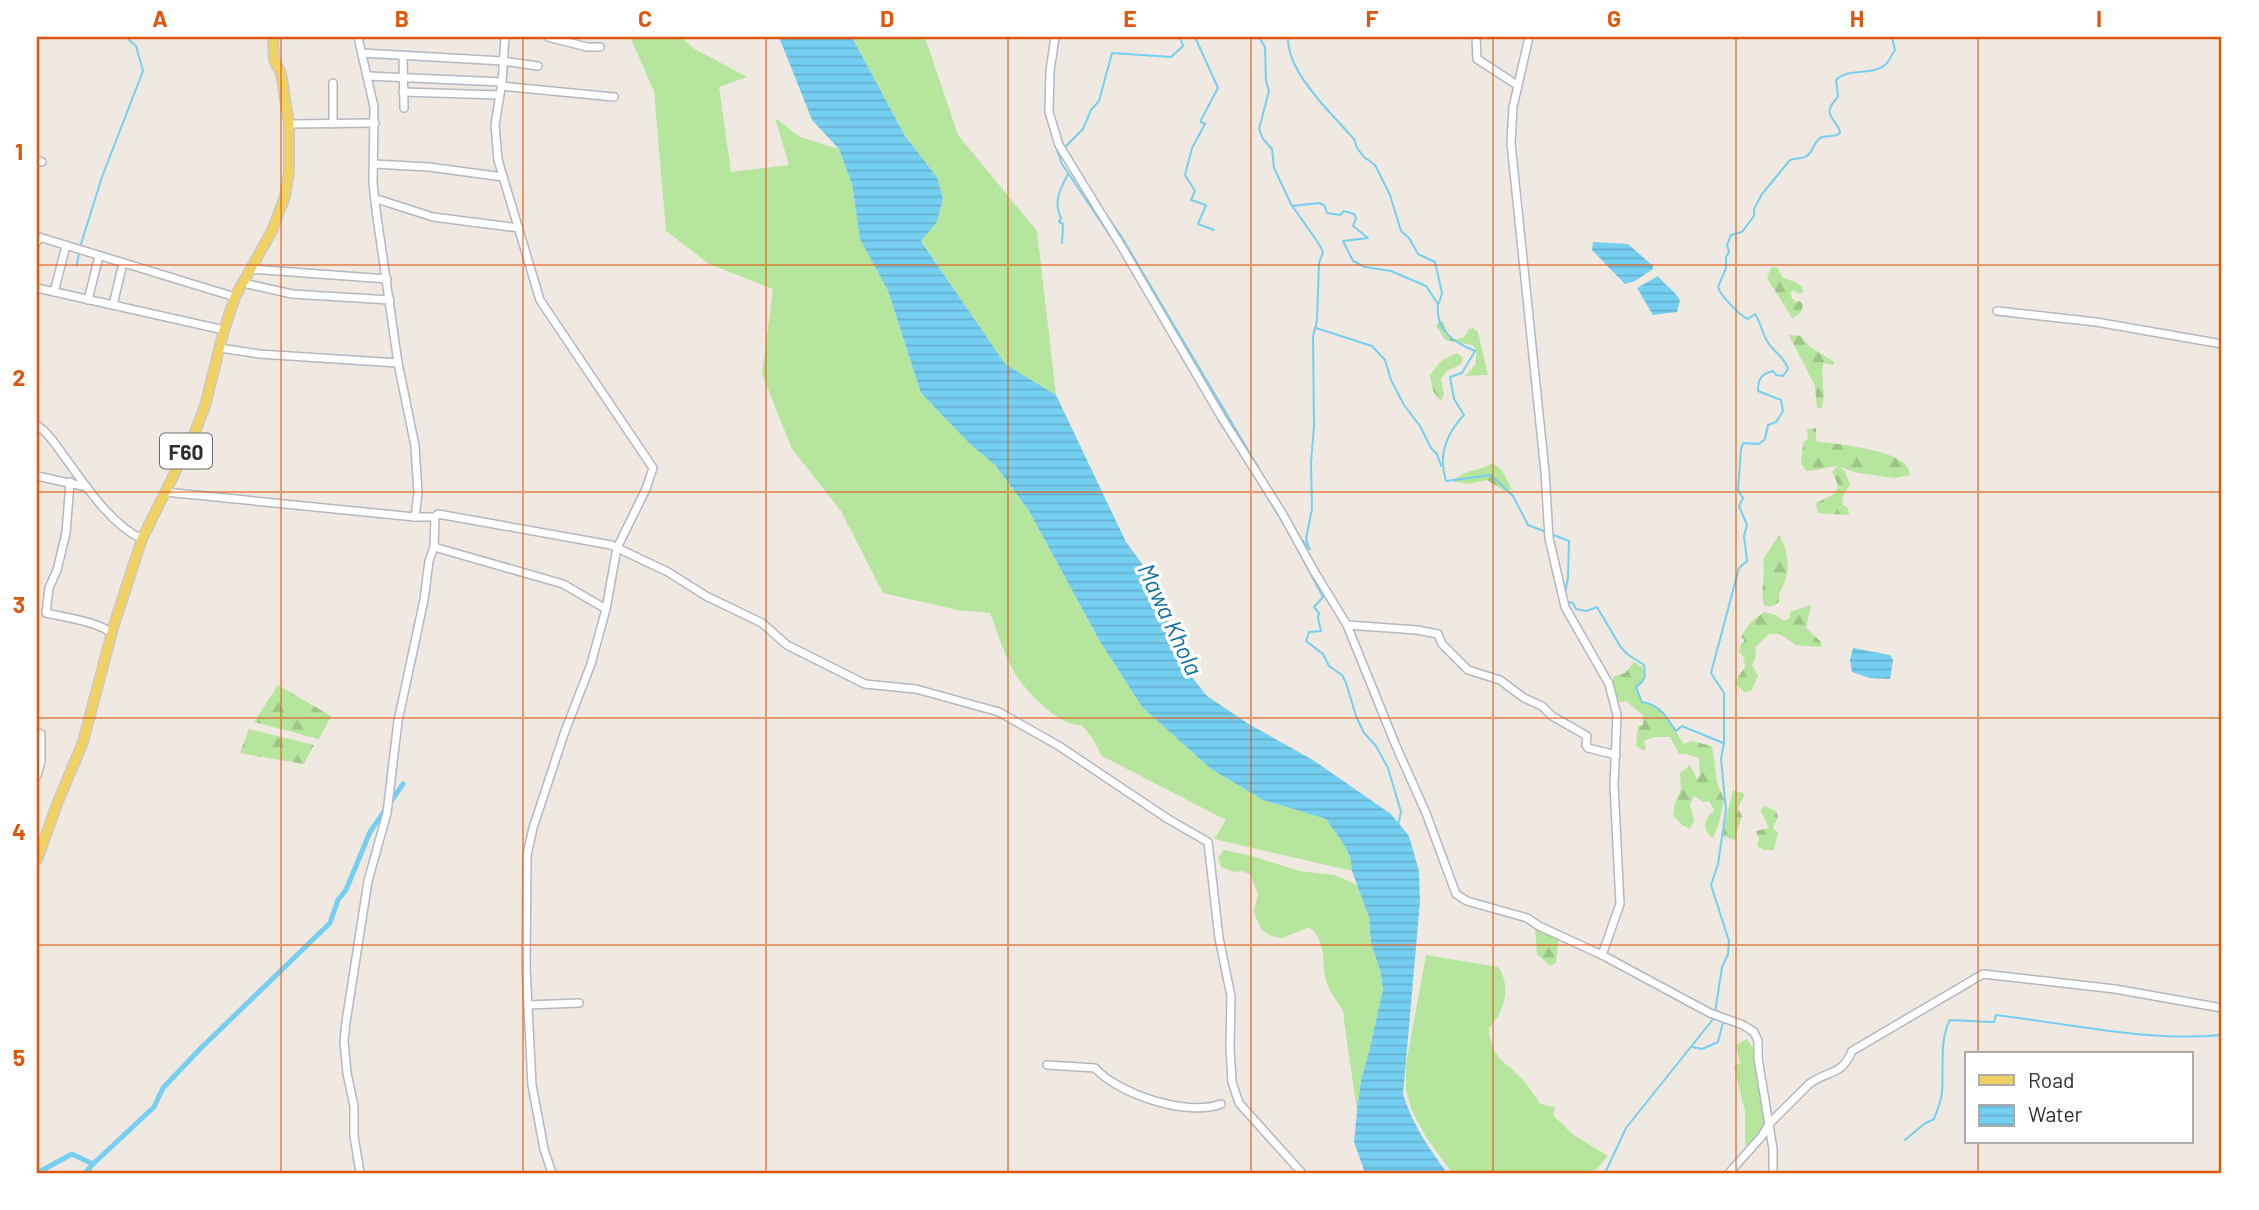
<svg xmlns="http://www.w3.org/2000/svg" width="2259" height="1210" viewBox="0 0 2259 1210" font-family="Barlow,sans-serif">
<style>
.grass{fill:#b6e59e}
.forest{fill:url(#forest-firs)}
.water{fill:url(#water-rules)}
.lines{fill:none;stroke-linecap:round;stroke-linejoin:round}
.stream{stroke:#75cff0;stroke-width:2}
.canal{stroke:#75cff0;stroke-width:5}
.minor-casing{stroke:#b4b7c1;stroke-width:10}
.major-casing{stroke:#c9c9c9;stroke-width:12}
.minor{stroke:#fff;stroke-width:7}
.major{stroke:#f2d163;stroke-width:9}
.grid{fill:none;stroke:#df570e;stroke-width:2;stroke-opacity:0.55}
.labels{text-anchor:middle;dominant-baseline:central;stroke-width:7;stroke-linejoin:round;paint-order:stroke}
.shield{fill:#fff;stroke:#6d6d6d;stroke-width:2}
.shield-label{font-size:21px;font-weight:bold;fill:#2e2e2e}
.water-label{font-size:24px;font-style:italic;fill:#0d6fa3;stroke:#fff}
.neatline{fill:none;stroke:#df570e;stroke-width:2.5}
.grid-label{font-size:23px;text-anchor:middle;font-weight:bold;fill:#df570e}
</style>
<defs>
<pattern id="forest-firs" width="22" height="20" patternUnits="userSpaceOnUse" patternTransform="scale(1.75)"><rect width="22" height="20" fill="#b6e59e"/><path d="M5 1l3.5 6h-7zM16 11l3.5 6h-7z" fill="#9dc588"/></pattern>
<pattern id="water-rules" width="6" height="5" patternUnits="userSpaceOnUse" patternTransform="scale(1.75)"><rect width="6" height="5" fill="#75cff0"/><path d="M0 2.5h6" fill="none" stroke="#66b2ce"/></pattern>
</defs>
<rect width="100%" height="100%" fill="#efe9e1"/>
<g class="grass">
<path d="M630,37H681L693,48L747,77L719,87L731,172L789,165L775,118L800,137L839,149L852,184L860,239L888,291L921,393L970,444L995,465L1029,511L1098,638L1142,707L1211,769L1263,800L1326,819L1343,843L1350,857L1352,871L1214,839L1226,820L1102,756L1092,738L1082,725C1058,727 1023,689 1012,668C1003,651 997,631 990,613L958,610L883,593L841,511L792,449L762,374L773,289L709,264L666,231L654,91Z"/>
<path d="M852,37H925L958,135L1037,231L1056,395L1005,365L921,240L937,222L943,199L937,177L905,136Z"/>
<path d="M1224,850L1252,856L1299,871L1335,875L1359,886L1369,917L1371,943L1380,970L1383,989L1370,1048L1361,1080L1357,1111L1344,1021V1013C1339,1002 1331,995 1327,984C1320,961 1329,947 1310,927L1282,938L1271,936L1262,930L1256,918L1254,910L1258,894L1250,874L1241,871L1234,872L1221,867L1218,858Z"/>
<path d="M1426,955L1498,967C1512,986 1504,1013 1489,1028C1491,1061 1506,1060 1524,1081C1530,1088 1535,1096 1540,1104L1555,1107L1553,1115L1572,1134L1608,1156L1593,1173H1452L1426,1137L1411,1109L1406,1089V1064Z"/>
<path d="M1747,1039L1753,1048L1765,1127L1752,1144L1745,1146V1111L1734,1067L1740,1063L1736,1045Z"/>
</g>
<g class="forest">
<path d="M1771,267L1778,268L1782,277C1791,282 1801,281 1804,292L1798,294L1794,290L1791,292V297L1796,302L1800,301L1803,304C1802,312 1799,315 1792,318L1767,278Z"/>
<path d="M1443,321L1448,334L1454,340L1464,337L1469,329L1473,328L1478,332L1488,375L1465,376L1476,364V350L1473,345L1445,340L1437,327L1438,323Z"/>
<path d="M1789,335L1801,336L1809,346L1834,362V365L1823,363C1821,379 1826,391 1822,408H1817L1815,386Z"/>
<path d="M1457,353L1463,358L1461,364L1446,372L1441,379L1444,395L1441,401L1433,391L1430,375L1441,361Z"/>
<path d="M1816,428V441C1837,445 1910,449 1910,475L1895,478L1858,473L1840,467L1845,472L1850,484L1843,496L1842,504L1848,508L1849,515L1818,513L1816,503L1836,493L1838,485L1832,472L1837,466C1825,467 1817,471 1806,471L1801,463L1803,443L1808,439L1807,429Z"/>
<path d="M1492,463L1502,470L1512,490L1504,491L1487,480L1468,484L1453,481C1468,467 1477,473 1492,463Z"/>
<path d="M1779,535C1788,552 1791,568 1783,586C1780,593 1778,594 1779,602C1774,606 1770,608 1764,605C1760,589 1766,576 1763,559Z"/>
<path d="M1811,605L1806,628L1821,642V647L1796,645L1780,634H1769L1756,647L1755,659L1752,665L1758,676L1751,691L1744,692L1734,683L1745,667L1744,658L1739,651L1741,643L1744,642V639L1741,638C1746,626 1754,619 1764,612L1776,615L1784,621L1790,618V612Z"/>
<path d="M1634,662L1642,667L1646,675L1643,683L1636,688L1642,702C1664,706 1672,726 1684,744L1691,741L1712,746L1717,782L1724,799L1719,823L1713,838C1700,830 1705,819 1714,810L1709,801L1703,802L1694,796L1690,805L1694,820L1690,829L1681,824L1673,815L1675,803L1681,789L1680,773L1690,765L1697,779L1700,775L1699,758L1686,754H1679L1670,737H1653L1644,741L1646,748L1644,751L1636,746L1638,726L1643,725V715L1626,701L1616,703L1611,688L1614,676L1625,673Z"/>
<path d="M278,685L331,716L319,739L254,722Z"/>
<path d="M249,729L314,745L304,764L240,753Z"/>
<path d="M1733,790L1745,794L1738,808L1742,816L1735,840L1722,836Z"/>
<path d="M1765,806L1776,811L1778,817L1773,828L1778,833L1774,850H1764L1757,846L1759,839L1756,831L1769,828L1760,810Z"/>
<path d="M1539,926L1559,935L1556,963L1550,966L1537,954L1535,928Z"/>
</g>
<g class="water">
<path d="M779,37H852L905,136L937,177L943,199L937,222L921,241L1005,364L1056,395L1126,542L1151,576L1188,672L1207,696L1247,723L1313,760L1391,814L1409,836L1419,871L1420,902L1403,1094C1412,1124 1429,1148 1447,1173H1365L1354,1142L1357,1111L1361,1080L1370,1048L1383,989L1380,970L1371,943L1369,917L1352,871L1350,857L1343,843L1326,819L1263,800L1211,769L1142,707L1098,638L1029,511L995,465L970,444L921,393L888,291L860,239L852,184L839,149L812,120Z"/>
<path d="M1593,242L1628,244L1653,266V269L1635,281L1625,284L1592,250Z"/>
<path d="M1658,276C1665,285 1675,291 1680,300L1677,312L1653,315L1637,288Z"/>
<path d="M1853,648L1890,655L1893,660L1890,679L1870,678L1852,672L1850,660Z"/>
</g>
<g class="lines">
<g class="stream">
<path d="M1195,37L1218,88L1201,120V122L1205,124L1192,148L1185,175L1195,191L1191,200L1206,205L1198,224L1214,230"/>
<path d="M1259,37L1265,47L1266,81L1269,91L1259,129L1263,139L1272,149L1274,168L1292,206L1319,203L1324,205L1327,213L1340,215L1344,211L1354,214L1356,218L1353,226L1368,238L1343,241L1353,261L1365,267L1391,271L1426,286L1438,304C1435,330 1453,342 1475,351L1462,373L1450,377L1454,399L1464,415C1446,434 1438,456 1446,481L1491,475L1513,496L1528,525L1546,532"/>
<path d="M1288,37C1287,62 1308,87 1323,105"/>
<path d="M1323,105L1354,139L1357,148L1364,157L1375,165L1390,195L1401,231L1409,238L1418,254L1435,262L1442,293L1439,303"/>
<path d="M1065,147L1083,129L1091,110L1099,101L1112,53L1171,57L1183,46L1180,37"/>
<path d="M1057,150L1062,164L1111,237"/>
<path d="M1293,207L1319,244L1323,252L1319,263L1317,320L1313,337L1314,426L1311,463L1312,509L1306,538L1308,545"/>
<path d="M1105,213L1121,236L1300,538L1310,549"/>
<path d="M1062,243L1063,224L1059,222L1061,218C1053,202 1060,189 1068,174"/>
<path d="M80,247L102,177L143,71L136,46L126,37"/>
<path d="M77,265L79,252"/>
<path d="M1316,328L1372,346L1385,360L1391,380L1404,405L1420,426L1431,448L1437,454L1441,466"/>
<path d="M1265,493L1286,528"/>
<path d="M1551,534L1569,541L1568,578L1565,593"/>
<path d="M1294,542L1304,561"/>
<path d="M1305,563L1323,597L1314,607L1319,613L1318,618L1321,631L1309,632L1306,641L1323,654L1329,666L1342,675L1346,683L1356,716L1364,733L1376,746L1388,768L1401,812L1398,825"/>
<path d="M1567,602L1573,603L1576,609L1586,611L1597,607L1620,646L1627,654L1644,665C1646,677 1645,680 1636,687L1642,702C1661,705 1666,717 1676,731L1682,726L1723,743"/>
<path d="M1715,1013L1722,967L1728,954L1729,941L1711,885L1718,864L1726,810L1721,759L1724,743V693L1711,673L1739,568L1747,561L1744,536L1747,525L1739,506L1743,498L1738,491L1741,449L1743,443L1759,444L1765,439L1768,425L1776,422L1783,411L1781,400L1758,391C1758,379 1761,374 1773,371L1776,375L1783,376L1788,369C1785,357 1773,352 1767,341C1762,333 1761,323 1755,314L1748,319C1740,316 1720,295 1718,287L1726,268V257L1729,252L1727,245L1731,235L1742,232L1754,216V209L1762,194L1790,160C1796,158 1802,159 1807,156C1814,151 1814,140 1822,137C1829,135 1833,138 1840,133C1839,123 1825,116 1831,106C1833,102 1836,100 1838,96L1836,80C1849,67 1872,76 1885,65C1889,62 1892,54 1895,50L1892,37"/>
<path d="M1693,1047L1702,1049L1718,1042L1723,1022"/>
<path d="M1905,1140L1924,1124L1934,1119C1937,1110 1941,1102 1942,1092C1944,1069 1939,1040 1950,1020L1991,1022H1994L1996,1015C2071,1024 2147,1042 2222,1035"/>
<path d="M1605,1173L1626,1128L1714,1018"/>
</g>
<g class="canal">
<path d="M37,1173L72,1154L93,1164L154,1107L163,1088L200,1049L330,923L338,900L346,890L370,832L403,784"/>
<path d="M85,1173L93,1164"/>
</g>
<g class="minor-casing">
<g id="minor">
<path d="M358,37L374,107L373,183L376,210L398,363L415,446L418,493L415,517H435L434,547L563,584L606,609"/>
<path d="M505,37L502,82L495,125L498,160L540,300L653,468L646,489L617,548L606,609L591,664L564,734L533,828L527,855L526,967L532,1085L544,1149L552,1173"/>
<path d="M548,37L587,47H600"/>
<path d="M1055,37L1050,71L1049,112L1059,145L1123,249L1222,418L1282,513L1314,571L1347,625L1396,746L1426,813L1456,894L1467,901L1527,918L1539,926L1602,955L1710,1013L1743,1025L1754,1032L1758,1041V1058L1773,1149V1173"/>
<path d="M1476,37L1477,59L1517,85"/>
<path d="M1529,37L1513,107L1511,143L1545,472L1549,538L1565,607L1609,684L1617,715L1614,785L1620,904L1602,955"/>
<path d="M362,53L503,61L538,66"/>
<path d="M403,55L404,108"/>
<path d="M367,76L502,82"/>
<path d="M333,83V124"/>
<path d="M501,86L614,97"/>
<path d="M403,92L499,95"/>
<path d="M289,124L375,123"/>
<path d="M37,160L42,162"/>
<path d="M374,164L429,167L503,177"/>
<path d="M375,201L380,200L433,217L519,228"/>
<path d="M37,242L39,237L235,297"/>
<path d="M251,269L387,279"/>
<path d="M243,283L292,294L390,300"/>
<path d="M37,288L224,330"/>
<path d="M54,292L66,246"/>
<path d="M88,300L99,256"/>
<path d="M113,305L123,263"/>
<path d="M1997,311L2096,322L2222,344"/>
<path d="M220,348L259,354L398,363"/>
<path d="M37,425C51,435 59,450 69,463C88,489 112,525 142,539"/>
<path d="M37,476L87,487"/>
<path d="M70,482L66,533L57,570L49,588L46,613C63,617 101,622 112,634"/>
<path d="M165,492L415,517"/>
<path d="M435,517L438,514L611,545L668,572L706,596L762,623L787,645L865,684L916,689L999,712L1059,746L1168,819L1208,842L1219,938L1231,996L1230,1047L1232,1082L1239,1103L1302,1173"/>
<path d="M1347,625L1417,630L1438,634L1442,644L1468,670L1500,680L1524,698L1542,706L1552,716L1587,736L1586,745L1588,748L1616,755"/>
<path d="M37,732L41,734V761L37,776"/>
<path d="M528,1005L579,1003"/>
<path d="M1047,1065L1095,1068C1118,1094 1187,1117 1221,1104"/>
<path d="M360,1173L354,1136V1106L347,1073L344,1041L346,1022L368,881L387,813L398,721L424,600L429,561L434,547"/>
<path d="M1729,1173L1762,1136L1769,1124L1809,1084C1828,1070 1842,1076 1852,1051L1983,974L2115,989L2222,1008"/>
</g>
</g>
<g class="major-casing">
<path id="major" d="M37,860L57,804L83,742L113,628L142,539L195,432L205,406L224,330L235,297L272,231L285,196L289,171V124L281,73L274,60L273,37"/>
</g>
<use href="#minor" class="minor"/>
<use href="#major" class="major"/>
</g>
<path class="grid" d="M281,37V1173M523,37V1173M766,37V1173M1008,37V1173M1251,37V1173M1493,37V1173M1736,37V1173M1978,37V1054M37,265H2222M37,492H2222M37,718H2222M37,945H2222M1978,1142V1173"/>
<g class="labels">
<rect class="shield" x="160" y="433.5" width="52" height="35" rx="5"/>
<g class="shield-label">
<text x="186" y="451">F60</text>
</g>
<g class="water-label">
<text transform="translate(1171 619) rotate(65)">Mawa Khola</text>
</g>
</g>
<rect width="2259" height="1210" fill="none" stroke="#ffffff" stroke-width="77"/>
<rect x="1965" y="1052" width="228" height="91" fill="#ffffff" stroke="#ababab" stroke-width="2"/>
<rect x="1979" y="1075" width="35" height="10" fill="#f2d163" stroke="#ababab" stroke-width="2"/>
<text x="2028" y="1088" font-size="21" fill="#2e2e2e">Road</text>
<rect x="1979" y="1105" width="35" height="21" fill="url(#water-rules)" stroke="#ababab" stroke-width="2"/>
<text x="2028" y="1122" font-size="21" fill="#2e2e2e">Water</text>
<rect x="38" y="38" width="2182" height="1134" class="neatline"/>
<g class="grid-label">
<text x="160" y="27">A</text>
<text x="402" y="27">B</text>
<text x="645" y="27">C</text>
<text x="887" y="27">D</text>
<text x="1130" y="27">E</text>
<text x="1372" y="27">F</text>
<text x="1614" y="27">G</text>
<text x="1857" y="27">H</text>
<text x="2099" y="27">I</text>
<text x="19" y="160">1</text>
<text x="19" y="386">2</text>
<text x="19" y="613">3</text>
<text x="19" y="840">4</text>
<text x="19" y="1066">5</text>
</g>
</svg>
